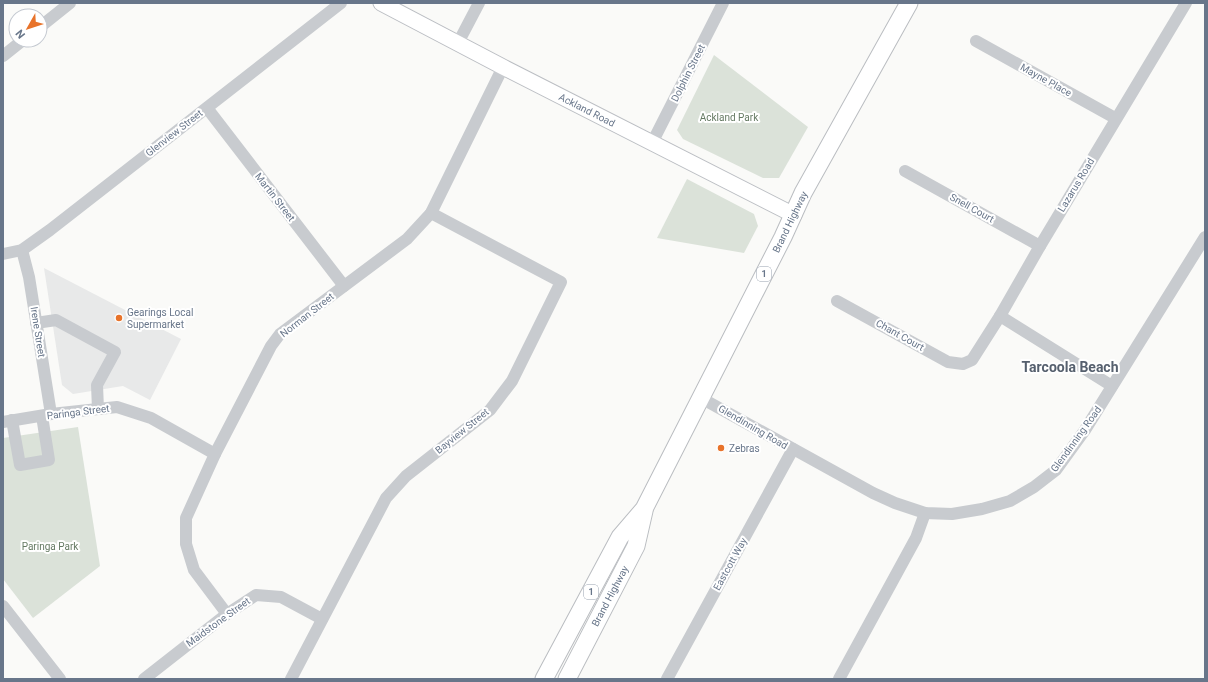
<svg xmlns="http://www.w3.org/2000/svg" width="1208" height="682" viewBox="0 0 1208 682" font-family="Roboto,sans-serif">
<style>
.built{fill:#e8e9e9}
.green{fill:#dbe2d9}
.lines{fill:none;stroke-linecap:round;stroke-linejoin:round}
.major-casing{stroke:#bbbec3;stroke-width:17}
.highway-casing{stroke:#babdc1;stroke-width:19}
.minor{stroke:#c8cbcf;stroke-width:12}
.major{stroke:#fff;stroke-width:15}
.highway{stroke:#fff;stroke-width:17}
.poi-dot{fill:#e8732a;stroke:#fff;stroke-width:1.5}
.labels{text-anchor:middle;dominant-baseline:central;stroke-width:4;stroke-linejoin:round;paint-order:stroke}
.shield{fill:#fff;stroke:#959fad;stroke-width:1}
.shield-label{font-size:9px;font-weight:bold;fill:#68768a}
.street-label{font-size:10px;fill:#68768a;stroke:#fff}
.park-label{font-size:10px;fill:#657a63;stroke:#fff}
.poi-label{font-size:10px;fill:#68768a;stroke:#fff;text-anchor:start}
.district-label{font-size:14px;font-weight:bold;fill:#56606e;stroke:#fff}
</style>
<rect width="100%" height="100%" fill="#fafaf8"/>
<path class="built" d="M44,268L181,339L150,400L123,386L73,394L62,385Z"/>
<g class="green">
<path d="M714,55L808,127L779,178H763L683,139L677,130Z"/>
<path d="M687,179L754,214L758,226L744,253L657,238Z"/>
<path d="M78,427L100,566L33,618L3,579V438Z"/>
</g>
<g class="lines">
<g class="major-casing">
<path id="major" d="M381,3L503,67L794,215"/>
</g>
<g class="highway-casing">
<g id="highway">
<path d="M544,679L620,537L644,509L783,237L803,193L909,3"/>
<path d="M567,679L636,546L644,511"/>
</g>
</g>
<g class="minor">
<path d="M40,27L70,3"/>
<path d="M976,41L1115,118"/>
<path d="M458,43L479,3"/>
<path d="M3,56L23,40"/>
<path d="M207,108L344,286"/>
<path d="M652,143L723,3"/>
<path d="M905,171L1040,246"/>
<path d="M22,250L29,277L51,414"/>
<path d="M3,254L22,250L50,230L341,3"/>
<path d="M837,301L948,362L963,364L972,360L1000,316L1040,246L1186,3"/>
<path d="M1000,316L1112,386"/>
<path d="M36,323L56,320L115,352L97,385L98,409"/>
<path d="M701,398L873,493L895,503L925,513L952,514L982,509L1010,501L1034,487L1056,470L1085,430L1205,237"/>
<path d="M12,420L20,465L49,460L42,416"/>
<path d="M3,422L51,414L117,407L151,418L215,454"/>
<path d="M3,606L60,679"/>
<path d="M227,614L194,570L186,544V518L215,454L271,346L280,334L407,239L431,213L503,67"/>
<path d="M144,679L227,614L256,595L281,597L322,619"/>
<path d="M291,679L386,498L406,476L490,410L512,381L561,282L431,213"/>
<path d="M667,679L793,449"/>
<path d="M839,679L916,538L925,513"/>
</g>
<use href="#major" class="major"/>
<use href="#highway" class="highway"/>
</g>
<g class="poi-dot">
<circle cx="119" cy="318" r="4"/>
<circle cx="721" cy="448" r="4"/>
</g>
<g class="labels">
<g class="shield">
<rect x="757" y="267" width="14" height="14" rx="3"/>
<rect x="584" y="585" width="14" height="14" rx="3"/>
</g>
<g class="shield-label">
<text x="764" y="274">1</text>
<text x="591" y="592">1</text>
</g>
<g class="street-label">
<text transform="translate(688 73) rotate(-63)">Dolphin Street</text>
<text transform="translate(1046 80) rotate(29)">Mayne Place</text>
<text transform="translate(587 110) rotate(27)">Ackland Road</text>
<text transform="translate(174 133) rotate(-38)">Glenview Street</text>
<text transform="translate(1076 185) rotate(-59)">Lazarus Road</text>
<text transform="translate(275 197) rotate(52)">Martin Street</text>
<text transform="translate(972 208) rotate(29)">Snell Court</text>
<text transform="translate(790 222) rotate(-64)">Brand Highway</text>
<text transform="translate(307 315) rotate(-38)">Norman Street</text>
<text transform="translate(38 332) rotate(81)">Irene Street</text>
<text transform="translate(900 335) rotate(29)">Chant Court</text>
<text transform="translate(78 412) rotate(-7)">Paringa Street</text>
<text transform="translate(753 427) rotate(30)">Glendinning Road</text>
<text transform="translate(462 431) rotate(-39)">Bayview Street</text>
<text transform="translate(1076 439) rotate(-54)">Glendinning Road</text>
<text transform="translate(730 564) rotate(-61)">Eastcott Way</text>
<text transform="translate(610 596) rotate(-62)">Brand Highway</text>
<text transform="translate(218 622) rotate(-36)">Maidstone Street</text>
</g>
<g class="park-label">
<text x="729" y="117">Ackland Park</text>
<text x="50" y="546">Paringa Park</text>
</g>
<g class="poi-label">
<text x="127" y="312">Gearings Local<tspan x="127" dy="12">Supermarket</tspan></text>
<text x="729" y="448">Zebras</text>
</g>
<g class="district-label">
<text x="1070" y="367">Tarcoola Beach</text>
</g>
</g>
<rect width="1208" height="682" fill="none" stroke="#68768a" stroke-width="8"/>
<g transform="translate(28 28) rotate(231)"><circle r="19" fill="#ffffff" stroke="#c3c8d0"/>
<path d="M0-3L7 15L0 10L-7 15Z" fill="#e8732a"/>
<text y="-6" font-size="11" font-weight="bold" text-anchor="middle" fill="#68768a">N</text>
</g>
</svg>
